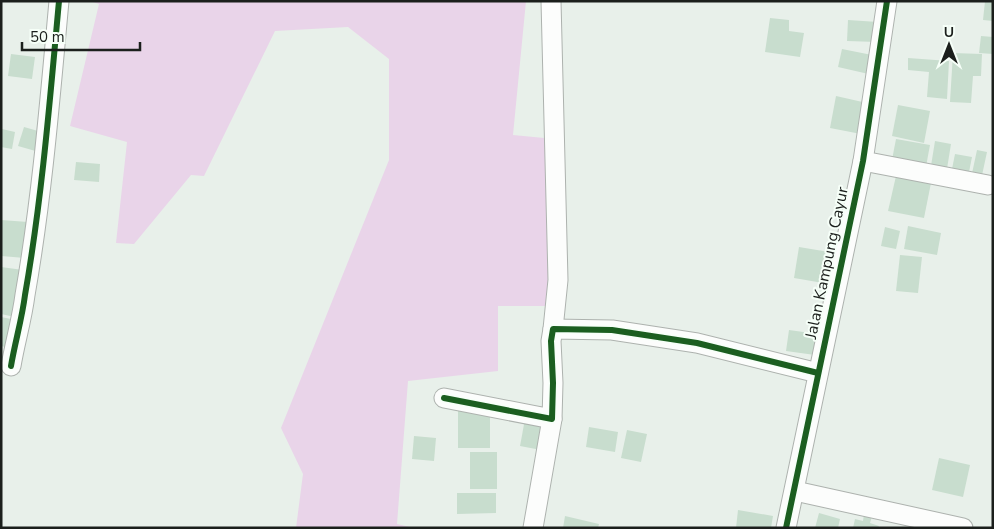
<svg xmlns="http://www.w3.org/2000/svg" width="994" height="529" viewBox="0 0 994 529" font-family="'Nunito Sans',sans-serif">
<style>
.green{fill:#e9d4e9}
.building{fill:#c8ddce}
.lines{fill:none;stroke-linecap:round;stroke-linejoin:round}
.minor-casing{stroke:#adb2ae;stroke-width:21}
.minor{stroke:#fcfdfc;stroke-width:19}
.cycleway-casing{stroke:#f6fff8;stroke-width:9}
.cycleway{stroke:#1b5e20;stroke-width:6}
.labels{text-anchor:middle;dominant-baseline:central;stroke-width:4;stroke-linejoin:round;paint-order:stroke}
.street-label{font-size:16px;fill:#1b1f1c;stroke:#f6fff8}
</style>
<rect width="100%" height="100%" fill="#e8f0ea"/>
<path class="green" d="M90,1H526L513,135L565,140L551,258L553,306H498V371L408,381L397,524L414,528H296L303,474L281,428L389,160V59L348,27L275,31L204,176L191,175L134,244L116,243L127,142L70,126L99,4Z"/>
<g class="building">
<path d="M985,1H993V21L983,20Z"/>
<path d="M770,18L789,20V31L804,33L800,57L765,52Z"/>
<path d="M848,20L878,22L877,42L847,41Z"/>
<path d="M981,36L993,37V54L979,53Z"/>
<path d="M842,49L877,56L873,75L838,67Z"/>
<path d="M953,53L982,54L981,76H973L971,103L950,102Z"/>
<path d="M11,54L35,57L32,79L8,76Z"/>
<path d="M908,58L949,61L947,99L927,97L929,72L908,70Z"/>
<path d="M836,96L867,103L861,134L830,128Z"/>
<path d="M898,105L930,111L924,143L892,136Z"/>
<path d="M24,127L45,133L39,152L18,146Z"/>
<path d="M2,129L15,132L12,149L1,147Z"/>
<path d="M896,139L930,145L925,172L891,165Z"/>
<path d="M935,141L951,144L946,175L930,172Z"/>
<path d="M977,150L987,152L981,180L971,178Z"/>
<path d="M955,154L972,157L968,177L951,174Z"/>
<path d="M76,162L100,164L99,182L74,180Z"/>
<path d="M896,176L931,183L924,218L888,211Z"/>
<path d="M1,220L28,222L25,258L1,256Z"/>
<path d="M908,226L941,233L937,255L904,249Z"/>
<path d="M885,227L900,231L896,249L881,246Z"/>
<path d="M799,247L835,253L829,284L794,278Z"/>
<path d="M900,255L922,257L918,293L896,291Z"/>
<path d="M1,267L23,270L15,317L1,314Z"/>
<path d="M1,317L11,319L5,347L1,346Z"/>
<path d="M789,330L818,334L815,355L786,351Z"/>
<rect x="458" y="410" width="32" height="38"/>
<path d="M525,419L546,423L541,450L520,446Z"/>
<path d="M589,427L618,432L615,452L586,447Z"/>
<path d="M627,430L647,434L641,462L621,458Z"/>
<path d="M414,436L436,438L434,461L412,459Z"/>
<rect x="470" y="452" width="27" height="37"/>
<path d="M939,458L970,465L963,497L932,490Z"/>
<path d="M457,493H496V513L457,514Z"/>
<path d="M738,510L773,516L771,528H736Z"/>
<path d="M819,513L840,519L838,528H815Z"/>
<path d="M864,514L872,516L870,523L879,526L878,528H853L855,519L863,521Z"/>
<path d="M565,516L599,524L598,528H563Z"/>
</g>
<g class="lines">
<g class="minor-casing">
<g id="minor">
<path d="M551,1L558,280L553,329"/>
<path d="M863,161L988,185"/>
<path d="M11,366C15,342 22,319 25,295C42,198 50,99 59,1"/>
<path d="M444,398L552,419L553,383L551,341L553,329L612,330L697,343L818,373"/>
<path d="M795,491L963,528"/>
<path d="M533,528L552,419"/>
<path d="M786,528L863,161L887,1"/>
</g>
</g>
<use href="#minor" class="minor"/>
<g class="cycleway-casing">
<g id="cycleway">
<path d="M11,366C15,342 22,319 25,295C42,198 50,99 59,1"/>
<path d="M444,398L552,419L553,383L551,341L553,329L612,330L697,343L818,373"/>
<path d="M786,528L863,161L887,1"/>
</g>
</g>
<use href="#cycleway" class="cycleway"/>
</g>
<g class="labels">
<g class="street-label">
<text transform="translate(827 263) rotate(-78)">Jalan Kampung Cayur</text>
</g>
</g>
<rect width="994" height="529" fill="none" stroke="#1b1f1c" stroke-width="5"/>
<g transform="translate(949 45)" stroke="#f6fff8" stroke-width="4" paint-order="stroke">
<path d="M0-4L9 19L0 12L-9 19Z" fill="#1b1f1c"/>
<text y="-8" font-size="14" font-weight="bold" text-anchor="middle" fill="#1b1f1c">U</text>
</g>
<path d="M22 42v8h118v-8" fill="none" stroke="#1b1f1c" stroke-width="2.5"/>
<text x="30" y="42" font-size="15" fill="#1b1f1c" stroke="#f6fff8" stroke-width="4" paint-order="stroke">50 m</text>
</svg>
